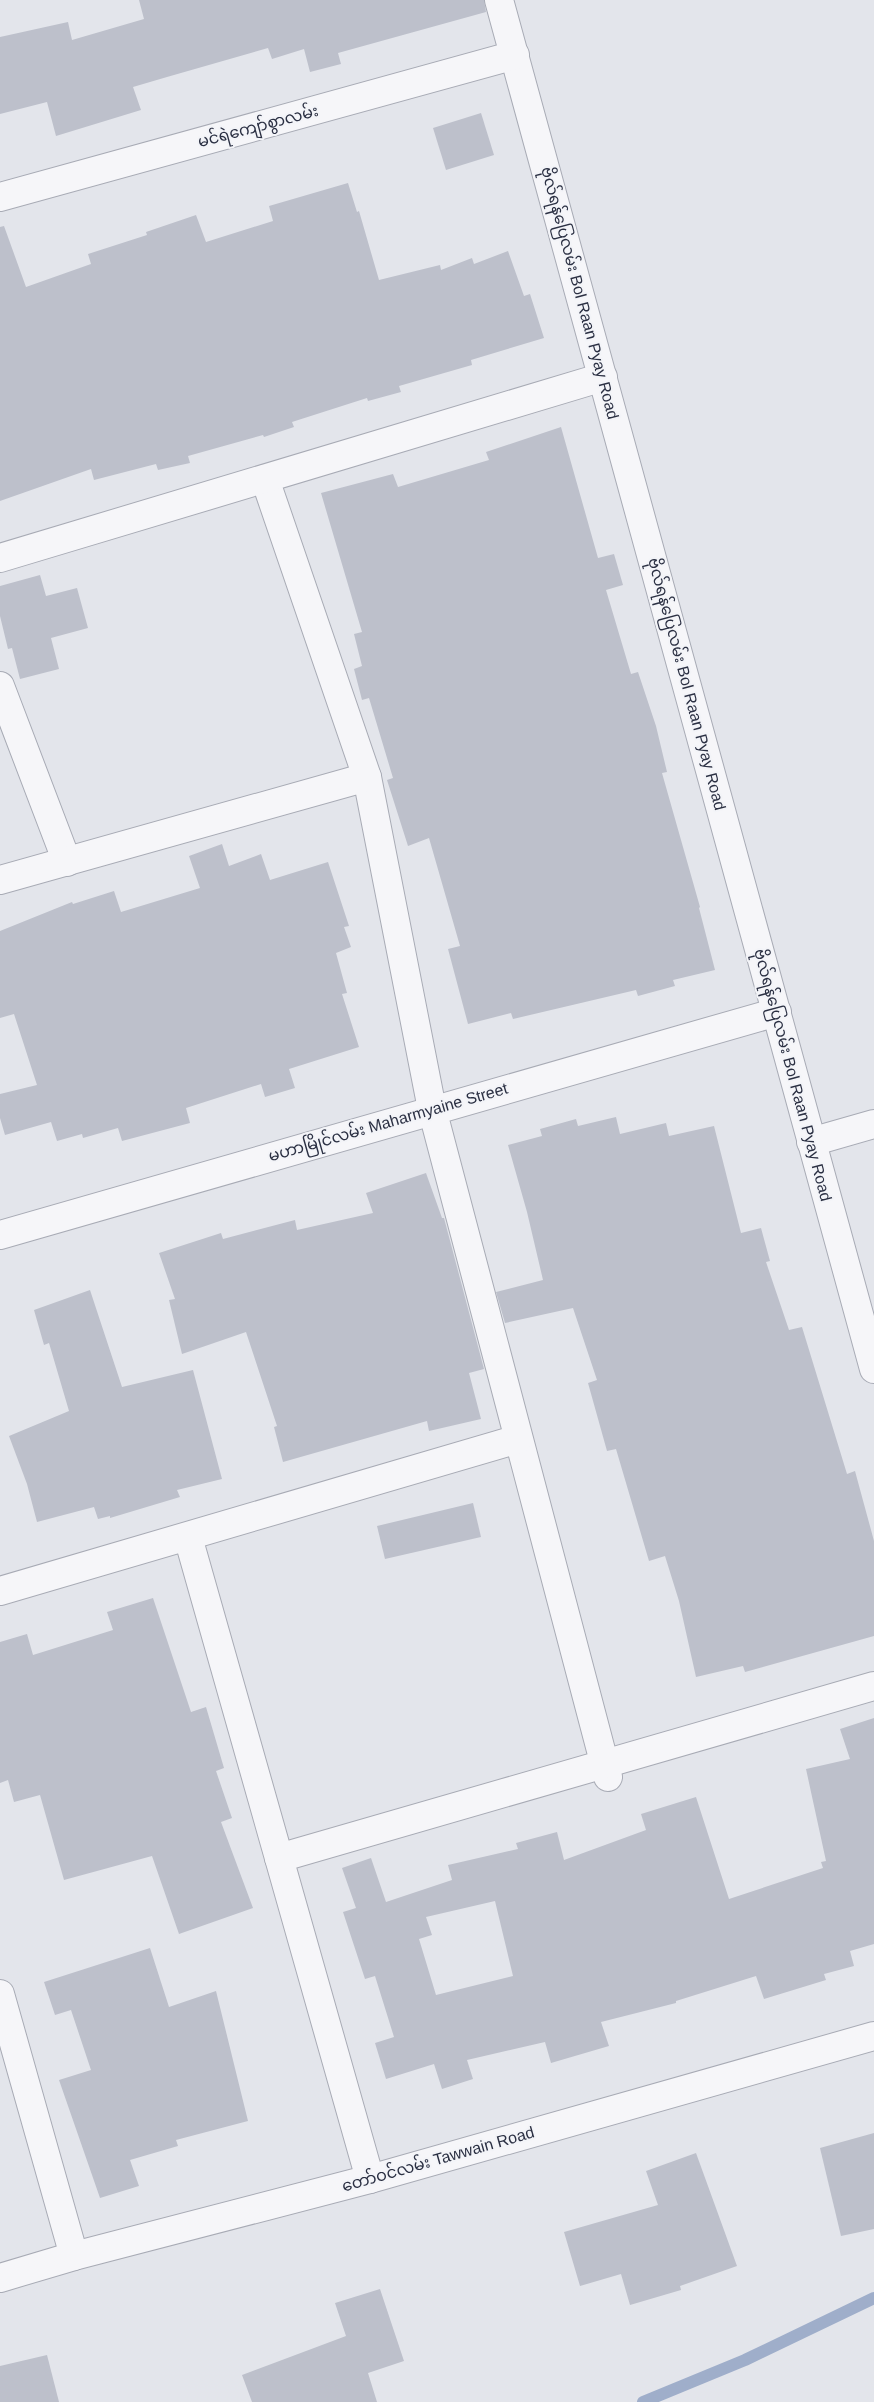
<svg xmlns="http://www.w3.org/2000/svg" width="874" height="2402" viewBox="0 0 874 2402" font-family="Arial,'Noto Sans Myanmar',sans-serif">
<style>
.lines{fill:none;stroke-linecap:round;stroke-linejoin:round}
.stream{stroke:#9faeca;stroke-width:12}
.building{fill:#bdc0cb;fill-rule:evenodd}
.minor-casing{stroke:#a8abb5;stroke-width:30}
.minor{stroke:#f6f6f9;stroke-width:28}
.labels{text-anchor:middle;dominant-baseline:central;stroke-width:4;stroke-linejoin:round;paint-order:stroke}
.street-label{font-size:16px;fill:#2b3043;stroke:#f3f4f8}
</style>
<rect width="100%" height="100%" fill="#e3e5eb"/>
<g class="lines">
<path class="stream" d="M643,2402L745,2360L874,2298"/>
</g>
<g class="building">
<path d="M139,0H484L486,12L338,53L341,64L310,72L304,49L272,59L268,48L167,77L133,87L141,110L56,136L47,102L0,114V37L68,22L72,40L144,19Z"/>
<path d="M481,113L494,155L446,170L433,128Z"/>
<path d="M348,183L357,212L359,211L379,280L440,265L441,270L472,258L474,264L508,251L524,296L530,294L544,338L471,360L472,365L399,386L401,392L368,401L367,398L292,422L294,427L264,437L263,435L188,456L190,463L158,470L156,464L94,480L91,469L0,501V227L4,226L26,287L91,264L88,254L147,235L146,232L196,215L206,242L273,221L269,206Z"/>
<path d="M561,427L598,558L614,554L623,585L606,590L631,674L638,672L656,726L667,772L662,773L700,907L699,908L715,970L673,980L675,986L638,996L636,990L513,1019L511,1013L468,1024L448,949L460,946L429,838L408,846L387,780L393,778L369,698L362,700L354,669L362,666L354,634L362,632L321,493L393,474L398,487L489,460L486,452Z"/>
<path d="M40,575L46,596L77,588L88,628L51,638L59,669L20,679L12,648L8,649L0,616V586Z"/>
<path d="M222,844L229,866L261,854L270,880L328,862L349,926L344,927L351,947L336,953L347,993L342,994L359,1047L289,1069L295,1088L265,1097L261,1084L186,1108L190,1123L122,1141L118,1128L83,1138L82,1134L57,1141L51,1122L5,1135L0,1118V1094L37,1085L14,1014L0,1018V931L72,902L73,904L114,891L121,912L200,888L189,856Z"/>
<path d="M616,1117L620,1134L666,1123L669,1136L714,1126L741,1233L761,1228L770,1261L766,1262L789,1330L802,1327L847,1474L855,1471L874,1541V1636L745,1672L743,1666L696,1677L679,1601L665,1556L649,1561L616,1449L607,1451L588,1383L597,1380L573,1308L505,1323L496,1292L543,1280L527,1212L508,1145L542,1136L540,1129L576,1119L578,1126Z"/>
<path d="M426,1173L442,1218H444L484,1369L469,1373L481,1419L429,1431L427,1421L283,1462L274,1427L277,1426L246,1332L182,1354L169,1300L175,1299L159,1253L221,1233L223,1239L295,1220L297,1230L373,1213L366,1193Z"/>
<path d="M90,1290L122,1387L193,1370L222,1479L177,1490L180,1497L110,1518V1516L98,1519L94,1507L37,1522L27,1484L9,1436L69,1411L49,1343L44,1345L34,1310Z"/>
<path d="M473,1503L481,1537L385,1559L377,1526Z"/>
<path d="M153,1598L191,1712L206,1707L224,1768L216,1771L232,1818L221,1822L253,1908L179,1934L152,1856L64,1880L40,1795L14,1802L8,1780L0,1783V1642L27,1634L33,1655L113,1630L107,1612Z"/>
<path d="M874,1718V1944L850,1951L854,1966L824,1974L826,1980L764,1999L756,1976L676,2001V2003L601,2022L609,2046L551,2063L545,2042L467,2060L473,2079L442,2089L434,2064L386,2079L375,2043L394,2037L375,1976L365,1979L343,1912L356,1908L342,1868L371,1858L386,1902L452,1880L448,1865L518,1849L516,1843L557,1832L564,1860L646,1830L641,1814L696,1797L729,1899L823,1868L821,1862L826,1861L806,1769L850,1759L840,1729ZM495,1901L513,1976L436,1995L419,1939L432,1935L426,1917Z"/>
<path d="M150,1948L169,2007L216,1991L248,2121L176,2140L178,2146L130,2160L139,2186L100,2198L59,2080L91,2070L71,2010L55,2015L44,1982Z"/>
<path d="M874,2133V2229L841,2236L820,2148Z"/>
<path d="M696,2153L737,2266L680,2286L681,2290L630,2305L621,2274L580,2286L564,2232L658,2205L646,2171Z"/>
<path d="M380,2289L404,2361L368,2373L377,2402H252L242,2375L346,2336L335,2303Z"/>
<path d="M47,2355L59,2402H0V2366Z"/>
</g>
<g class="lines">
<g class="minor-casing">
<g id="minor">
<path d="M499,0L874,1369"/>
<path d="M0,197L515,55"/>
<path d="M265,479L367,777L432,1109L608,1777"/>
<path d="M0,558L603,377"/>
<path d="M0,686L67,862"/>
<path d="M0,880L367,777"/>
<path d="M811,1142L874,1124"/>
<path d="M0,1235L777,1012"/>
<path d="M188,1537L370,2179"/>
<path d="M0,1591L518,1439"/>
<path d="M279,1858L874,1686"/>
<path d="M0,1994L74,2256"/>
<path d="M0,2278L74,2256L370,2179L874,2036"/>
</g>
</g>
<use href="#minor" class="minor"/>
</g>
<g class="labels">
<g class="street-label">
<text transform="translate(258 126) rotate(-15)">မင်ရဲကျော်စွာလမ်း</text>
<text transform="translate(580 293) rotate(75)">ဗိုလ်ရန်ပြေလမ်း Bol Raan Pyay Road</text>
<text transform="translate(687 684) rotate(75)">ဗိုလ်ရန်ပြေလမ်း Bol Raan Pyay Road</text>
<text transform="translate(793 1075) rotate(75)">ဗိုလ်ရန်ပြေလမ်း Bol Raan Pyay Road</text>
<text transform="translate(388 1122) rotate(-16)">မဟာမြိုင်လမ်း Maharmyaine Street</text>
<text transform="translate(438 2159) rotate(-16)">တော်ဝင်လမ်း Tawwain Road</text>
</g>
</g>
</svg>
